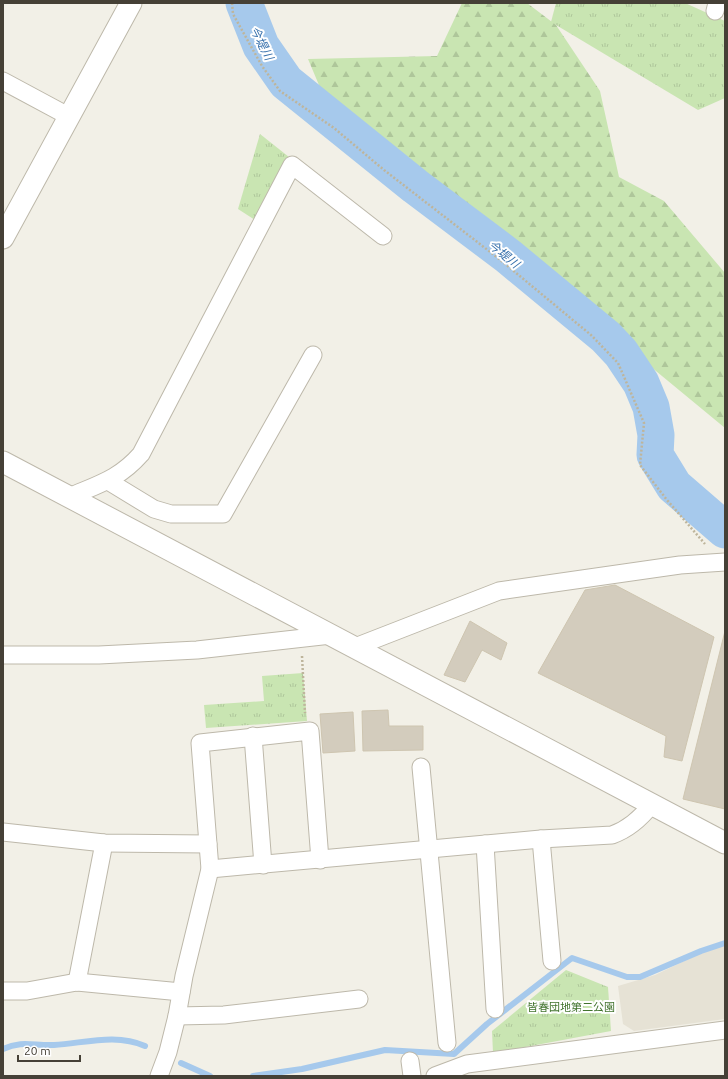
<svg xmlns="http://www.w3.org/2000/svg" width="728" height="1079" viewBox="0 0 728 1079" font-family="Ubuntu,'Noto Sans JP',sans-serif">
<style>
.residential{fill:#e6e2d5}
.grass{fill:url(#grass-tufts)}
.forest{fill:url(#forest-firs)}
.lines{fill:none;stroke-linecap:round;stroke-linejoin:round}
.stream{stroke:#a6c9ec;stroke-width:6}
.river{stroke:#a6c9ec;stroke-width:37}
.building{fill:#d3ccbd;stroke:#cec5b0}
.minor-casing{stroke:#bdb8aa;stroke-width:19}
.tertiary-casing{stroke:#bdb8aa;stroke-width:23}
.path{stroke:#beb59c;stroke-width:2.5;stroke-dasharray:2 2;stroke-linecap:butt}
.minor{stroke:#fff;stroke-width:17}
.tertiary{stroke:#fff;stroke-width:21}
.labels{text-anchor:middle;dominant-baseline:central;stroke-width:4;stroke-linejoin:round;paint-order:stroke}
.park-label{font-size:11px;fill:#41732d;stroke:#fff}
.water-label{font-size:12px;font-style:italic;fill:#356fab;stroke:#fff}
</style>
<defs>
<pattern id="grass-tufts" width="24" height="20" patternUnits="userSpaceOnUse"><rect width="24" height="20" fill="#c9e5b2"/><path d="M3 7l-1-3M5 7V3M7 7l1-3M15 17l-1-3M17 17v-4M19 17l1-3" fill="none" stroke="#aec69a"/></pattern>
<pattern id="forest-firs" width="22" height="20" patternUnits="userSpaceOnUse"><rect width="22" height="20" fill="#c9e5b2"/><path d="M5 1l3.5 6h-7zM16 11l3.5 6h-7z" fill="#aec69a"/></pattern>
</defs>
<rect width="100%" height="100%" fill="#f2f0e7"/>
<path class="residential" d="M725,945V1019L634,1031L623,1024L618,986L655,975L701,953Z"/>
<g class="grass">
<path d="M556,3H685L725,21V98L698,110L551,22Z"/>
<path d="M260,134L289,157L255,220L238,209Z"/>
<path d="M303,673L307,721L206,728L204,705L264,701L262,676Z"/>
<path d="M566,970L608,987L611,1031L493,1053L492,1031Z"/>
</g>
<path class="forest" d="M462,3H527L556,25L600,91L619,177L664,201L725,273V428L324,97L308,59L437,56Z"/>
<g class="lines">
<g class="stream">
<path d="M3,1049C22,1040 34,1046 54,1045C85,1043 116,1033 145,1046"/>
<path d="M181,1063L210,1076"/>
<path d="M253,1076L302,1069L385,1050L454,1054L487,1024L572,958L627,977H640L701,951L725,943"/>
</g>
<path class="river" d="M244,3L261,46L286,82L415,186L508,256L606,337L621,353L641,383L651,407L656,435L655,455L674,486L725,530"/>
</g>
<g class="building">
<path d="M615,585L714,637L682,761L664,757L666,736L538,673L585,590Z"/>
<path d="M470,621L507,643L501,660L482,650L465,682L444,675Z"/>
<path d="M725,631V809L683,799Z"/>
<path d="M388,710L389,726H423V750L363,751L362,711Z"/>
<path d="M353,712L355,751L323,753L320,714Z"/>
</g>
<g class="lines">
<g class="minor-casing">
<g id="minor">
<path d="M715,11L717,3"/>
<path d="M3,81L70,117"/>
<path d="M108,481L154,509L171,514H223L313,355"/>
<path d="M69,497C99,484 119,479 141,454L292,165L383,236"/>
<path d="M355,647L499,591L680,565L725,562"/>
<path d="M3,655H99L197,650L331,635"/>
<path d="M253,736L263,865"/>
<path d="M421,767L447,1043"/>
<path d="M3,832L104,843L208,844"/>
<path d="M541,839L552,961"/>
<path d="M485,844L495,1009"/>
<path d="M210,869L541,839L612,835C629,829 641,818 652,804"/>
<path d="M77,982L104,843"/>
<path d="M3,991H27L77,982L181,992"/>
<path d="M177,1016L224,1015L359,999"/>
<path d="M410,1061L412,1076"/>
<path d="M159,1076L168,1052L177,1016L184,976L210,869L200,743L310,731L320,860"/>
<path d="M435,1076L467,1064L725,1030"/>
</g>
</g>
<g class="tertiary-casing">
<g id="tertiary">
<path d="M3,238L131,3"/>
<path d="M3,462L725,843"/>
</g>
</g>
<g class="path">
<path d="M232,3L233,14L262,66L280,91L334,128L384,170L498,258L591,335L618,363L644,423L640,465L667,500L705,544"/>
<path d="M302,656L305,713"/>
</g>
<use href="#minor" class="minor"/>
<use href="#tertiary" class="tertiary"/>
</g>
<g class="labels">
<g class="park-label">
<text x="571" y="1007">皆春団地第二公園</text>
</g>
<g class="water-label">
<text transform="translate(262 43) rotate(63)">今堤川</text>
<text transform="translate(504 254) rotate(39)">今堤川</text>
</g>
</g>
<rect width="728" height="1079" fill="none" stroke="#454036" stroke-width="8"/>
<path d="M18 1055v6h62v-6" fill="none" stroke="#454036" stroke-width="2"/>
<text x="24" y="1055" font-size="12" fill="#454036" stroke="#ffffff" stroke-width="3" paint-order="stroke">20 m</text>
</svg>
